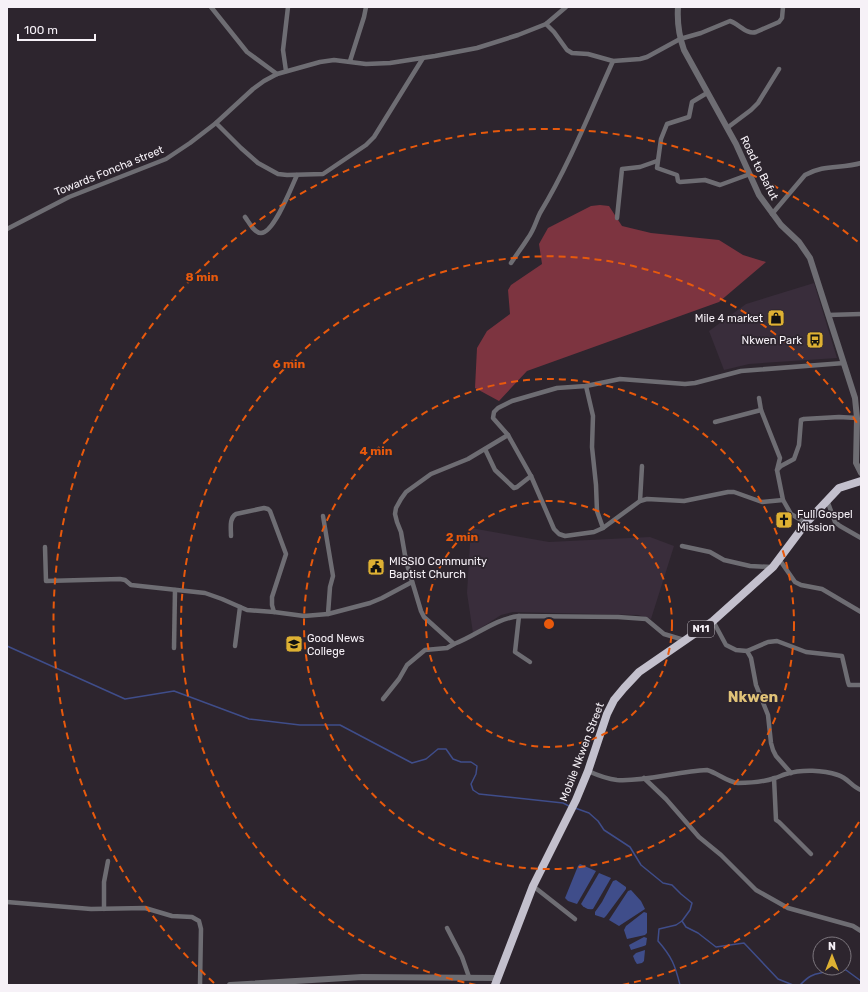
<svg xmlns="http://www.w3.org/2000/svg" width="868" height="992" viewBox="0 0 868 992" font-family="Rubik,sans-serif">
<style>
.built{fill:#392d3b}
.forest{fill:#7d3440}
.water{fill:#3f4d8a}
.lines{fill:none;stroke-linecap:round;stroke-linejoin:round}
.stream{stroke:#3f4d8a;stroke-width:1.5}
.minor{stroke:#6e6d73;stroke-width:4.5}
.tertiary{stroke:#6e6d73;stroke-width:6}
.trunk{stroke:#c3c0cd;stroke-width:8}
.ring{fill:none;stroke:#e8590c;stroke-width:2;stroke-dasharray:7 5}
.labels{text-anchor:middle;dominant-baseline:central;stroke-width:3.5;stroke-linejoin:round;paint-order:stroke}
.shield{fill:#2d252e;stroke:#bab4bb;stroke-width:1}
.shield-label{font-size:10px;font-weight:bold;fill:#f6f1f7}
.street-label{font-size:11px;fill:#f6f1f7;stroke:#2d252e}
.poi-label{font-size:11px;fill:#f6f1f7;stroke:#2d252e;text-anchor:start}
.district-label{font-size:15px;font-weight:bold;fill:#e1c378;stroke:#2d252e}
.centre{fill:#e8590c;stroke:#2d252e;stroke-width:2}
.ring-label{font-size:12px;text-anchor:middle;font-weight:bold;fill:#e8590c;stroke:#2d252e;stroke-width:3.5;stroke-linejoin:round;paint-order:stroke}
</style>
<rect width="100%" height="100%" fill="#2d252e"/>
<g class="built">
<path d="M814,283L837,358L749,364L724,370L709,331L746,304Z"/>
<path d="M471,528L549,542L650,537L674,546L651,619L638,615L513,612L501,615L473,633L467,593Z"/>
</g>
<path class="forest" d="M600,205L609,206L622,226L651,233L719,240L743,255L766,262L719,302L527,371L499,401L475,388L477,348L487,331L510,314L508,290L511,285L542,264L539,244L548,228L591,206Z"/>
<g class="water">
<path d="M580,864L596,871L577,904L568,901L565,898L578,866Z"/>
<path d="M599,873L611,878L593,909C588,910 584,908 581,904Z"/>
<path d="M616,880L626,887V889L606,916L604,918L595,915V912L602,902L613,881Z"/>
<path d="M631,890L641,901L645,909L619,926L609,920L628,891Z"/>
<path d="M644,912L647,913V933L645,935L627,939L624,930L626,926Z"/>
<path d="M644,937L647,938L646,945L644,946L631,950L629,945Z"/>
<path d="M645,950L644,961L642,963L637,964L635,961L633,956L636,953Z"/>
</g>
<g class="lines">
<g class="stream">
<path d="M7,646L125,699L174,691L249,719L300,725H340L412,763L426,759L438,749H446L453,759L461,762H471L477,766L476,774L471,784L473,790L479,794L563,803L569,806"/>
<path d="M575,808L589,813L598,821L604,830L630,847L641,865L663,883L672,885L681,894L692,903L690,910L682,921L686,927L698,933L716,947L744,943L778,979L793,985"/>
<path d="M680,985C675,965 672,957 658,941L659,929L676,925L682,921"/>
<path d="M800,985C803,982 807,978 811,976C819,972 825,974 833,968L846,970L861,981"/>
</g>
<g class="minor">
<path d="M211,7L247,52L277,74"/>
<path d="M546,24L554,32L567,50L572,53L588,54L613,61L640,59L647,57L680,39L701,33L730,21C739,24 747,35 756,32L779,22L782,18L783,7"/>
<path d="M350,61L364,17L366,7"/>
<path d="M286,71L283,50L288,7"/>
<path d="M707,93L692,102L689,117L667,124L661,139L657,168L677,175L678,181L680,182L705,180L720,185L750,174"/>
<path d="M216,123L241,148L258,163L278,174L287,175L323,174L366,145L374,137L423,58"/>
<path d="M727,128L751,110L758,103L779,69"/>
<path d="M772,214L805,175C824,164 841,169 861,163"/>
<path d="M245,217C249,222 254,233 261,233C274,233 292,186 297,175"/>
<path d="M617,218L622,169L640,167L657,161"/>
<path d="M7,229L69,197L166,159L190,143L216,123L253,89L264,81L277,74L320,62L334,60L366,64L390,63L435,56L477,48L518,35L546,24L566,7"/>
<path d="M511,263C517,254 523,246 528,238C534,230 536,221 540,213C569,165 590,112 613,61"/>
<path d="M828,315L861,314"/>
<path d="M586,386L593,416L592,447L596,485L597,511L603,528"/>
<path d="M759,398L761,410L780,458L777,470L783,500L791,514L806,523"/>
<path d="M715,422L761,410"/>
<path d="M508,435L468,459L431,474L406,492L401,499L396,508L395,514L397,522L401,532L406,561L421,611L424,617L454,644C476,636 494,619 519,616L618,617L646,619L664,634L684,640"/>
<path d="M485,449L495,470L514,488L517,487L531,476"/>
<path d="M777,470L781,466L794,459L799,445L801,420L804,419L839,417L857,418"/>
<path d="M783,500L762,502L734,492H728L684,501L647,499L640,501L603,528L594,532L565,536L559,534L554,529L531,476L508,435L493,418L494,412L498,408L512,401L557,388L586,386L620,379L685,384L695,383L741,371L844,363"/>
<path d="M827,500L835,522L840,526L861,538"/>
<path d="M640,501L642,466"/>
<path d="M323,516L333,576L330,587L328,614"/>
<path d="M231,536C231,528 229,518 236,514L264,508L268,509L270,511L286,554L272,597V605L274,612"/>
<path d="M682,546L710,552L724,560L750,566L772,567"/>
<path d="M45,547L46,581L120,579L125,580L131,585L205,593L222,599L247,610L274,612L304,616L328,614L370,603L382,598L412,582"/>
<path d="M779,559L795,582L801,585L822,589L861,612"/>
<path d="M519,616L515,652L530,662"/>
<path d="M713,621L726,645L736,650L747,651L768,642L777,641L806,652L842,656L848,682L849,685H861"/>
<path d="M235,646L240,607"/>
<path d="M174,648L175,590"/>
<path d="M747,651L751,658L756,685L768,715L771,743L773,750L776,756L791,773"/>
<path d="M383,699L399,679L407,665L425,650L447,648L454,644"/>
<path d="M588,771C597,775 607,779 617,780C646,782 678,771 707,770C718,773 727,782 738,783C750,783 763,782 775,778C779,777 782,775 786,774C802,769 823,770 838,775C848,778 852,787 861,790"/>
<path d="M644,778L666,799L699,837L721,855L756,890L788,908L853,926L861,931"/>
<path d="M774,778L776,820L779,822L811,854"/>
<path d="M533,886L575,919"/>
<path d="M7,902L91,909L145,908L172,916L192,917L199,921L201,929L200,985"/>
<path d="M104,909V882L108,861"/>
<path d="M447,928L462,957L469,977"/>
</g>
<g class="tertiary">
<path d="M678,7C677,22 679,36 684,50L736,144L759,195L781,225L799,242L810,258L855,398L857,418L856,463L861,473"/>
<path d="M230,985L362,977L497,978"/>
</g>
<path class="trunk" d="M495,985L533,886L576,800L588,771L607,714L614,700L624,688L639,672L713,621L773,567L806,523L839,488L861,481"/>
</g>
<g class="ring">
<circle cx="549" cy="624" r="123"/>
<circle cx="549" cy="624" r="245"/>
<path d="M859 822A368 368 0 0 1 622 985M476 985A368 368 0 1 1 859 426"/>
<path d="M214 983A491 491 0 0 1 858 242"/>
</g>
<defs>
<g id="shop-square" transform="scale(0.9)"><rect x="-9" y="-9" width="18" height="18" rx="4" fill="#deb133" stroke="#2d252e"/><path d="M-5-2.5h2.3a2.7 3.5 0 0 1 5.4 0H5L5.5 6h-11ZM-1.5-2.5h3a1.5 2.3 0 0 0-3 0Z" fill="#111"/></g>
<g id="bus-square" transform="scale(0.9)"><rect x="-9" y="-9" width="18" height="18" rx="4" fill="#deb133" stroke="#2d252e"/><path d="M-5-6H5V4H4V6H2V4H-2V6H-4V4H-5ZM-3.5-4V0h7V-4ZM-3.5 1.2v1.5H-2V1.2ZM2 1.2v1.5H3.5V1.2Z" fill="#111"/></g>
<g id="church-square" transform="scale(0.9)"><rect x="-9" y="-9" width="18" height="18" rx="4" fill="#deb133" stroke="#2d252e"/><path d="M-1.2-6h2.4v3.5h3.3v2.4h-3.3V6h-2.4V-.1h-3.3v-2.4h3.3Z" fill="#111"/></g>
<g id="civic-square" transform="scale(0.9)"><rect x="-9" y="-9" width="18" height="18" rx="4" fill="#deb133" stroke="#2d252e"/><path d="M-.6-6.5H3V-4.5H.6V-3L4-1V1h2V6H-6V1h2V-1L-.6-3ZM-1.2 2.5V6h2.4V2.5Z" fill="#111"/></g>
<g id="school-square" transform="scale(0.9)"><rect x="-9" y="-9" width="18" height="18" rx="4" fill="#deb133" stroke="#2d252e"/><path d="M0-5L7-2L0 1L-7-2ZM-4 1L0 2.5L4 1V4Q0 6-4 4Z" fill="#111"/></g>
</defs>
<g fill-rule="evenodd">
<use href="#shop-square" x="776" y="318"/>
<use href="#bus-square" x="815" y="340"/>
<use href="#church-square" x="784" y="520"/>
<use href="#civic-square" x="376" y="567"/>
<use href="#school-square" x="294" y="644"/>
</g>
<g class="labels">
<rect class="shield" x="688" y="621" width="26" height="16" rx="3"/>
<g class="shield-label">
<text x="701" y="629">N11</text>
</g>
<g class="street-label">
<text transform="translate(759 168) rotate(63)">Road to Bafut</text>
<text transform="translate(109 171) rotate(-22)">Towards Foncha street</text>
<text transform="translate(582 752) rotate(-69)">Mobile Nkwen Street</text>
</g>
<g class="poi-label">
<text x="763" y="318" text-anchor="end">Mile 4 market</text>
<text x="802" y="340" text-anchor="end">Nkwen Park</text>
<text x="797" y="514">Full Gospel<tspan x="797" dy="13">Mission</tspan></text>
<text x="389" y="561">MISSIO Community<tspan x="389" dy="13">Baptist Church</tspan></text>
<text x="307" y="638">Good News<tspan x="307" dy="13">College</tspan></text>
</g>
<g class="district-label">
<text x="753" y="697">Nkwen</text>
</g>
</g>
<circle cx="549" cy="624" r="6" class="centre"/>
<g class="ring-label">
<text x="202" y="281">8 min</text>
<text x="289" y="368">6 min</text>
<text x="376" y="455">4 min</text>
<text x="462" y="541">2 min</text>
</g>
<rect width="868" height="992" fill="none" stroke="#f6f1f7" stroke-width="16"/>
<g transform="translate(832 956)"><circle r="19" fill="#2d252e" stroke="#7d777e"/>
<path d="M0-3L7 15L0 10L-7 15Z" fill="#deb133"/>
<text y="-6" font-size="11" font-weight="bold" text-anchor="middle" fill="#f6f1f7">N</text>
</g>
<path d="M18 34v6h77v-6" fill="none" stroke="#f6f1f7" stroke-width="2"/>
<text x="24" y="34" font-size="12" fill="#f6f1f7" stroke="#2d252e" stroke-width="3" paint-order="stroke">100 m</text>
</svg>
